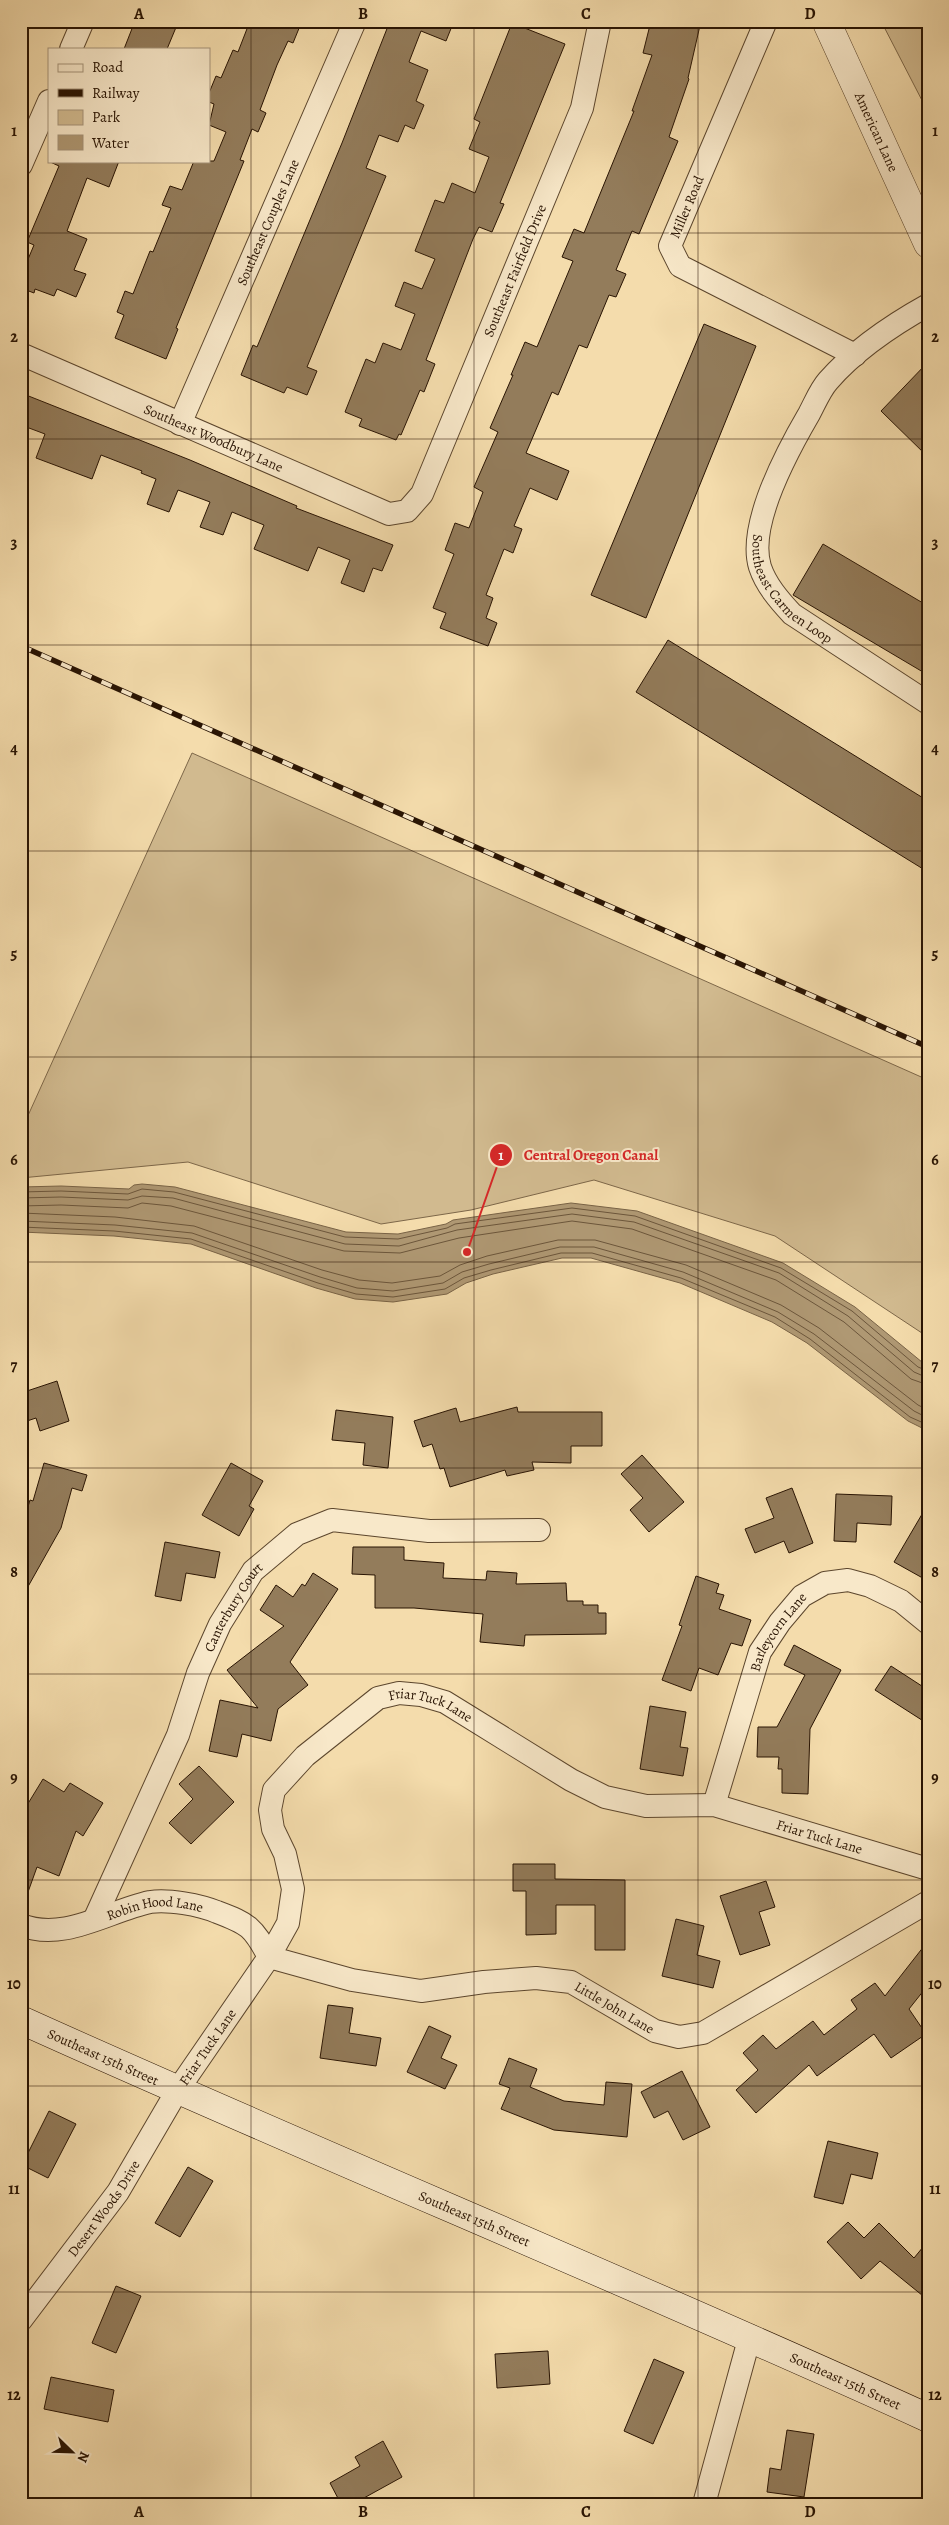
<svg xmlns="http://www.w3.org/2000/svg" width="949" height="2525" viewBox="0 0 949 2525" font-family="Alegreya,serif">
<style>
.green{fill:#d1ba8f;stroke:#7d6749}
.water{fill:#af9873;stroke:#796346}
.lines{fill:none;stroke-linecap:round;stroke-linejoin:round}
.shore{stroke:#6c563b;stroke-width:1}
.building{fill:#937c5b;stroke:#291403}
.minor-casing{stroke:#5c462d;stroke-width:24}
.tertiary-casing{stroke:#5c462d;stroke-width:29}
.secondary-casing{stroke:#291403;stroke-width:29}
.minor{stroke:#f8e8c9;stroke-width:22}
.tertiary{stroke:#f8e8c9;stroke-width:28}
.secondary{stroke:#f8e8c9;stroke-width:28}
.rail-casing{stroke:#291403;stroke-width:5.5}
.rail{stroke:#f8e8c9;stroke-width:4;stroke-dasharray:11;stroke-linecap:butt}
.grid{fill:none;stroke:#291403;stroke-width:1;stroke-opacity:0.55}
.labels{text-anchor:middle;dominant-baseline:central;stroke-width:4;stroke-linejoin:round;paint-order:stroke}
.street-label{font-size:14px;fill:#291403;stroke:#f8e8c9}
.leader{fill:none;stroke:#d62828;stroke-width:2}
.callout-dot{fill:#d62828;stroke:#f8e8c9;stroke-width:2}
.mark-label{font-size:15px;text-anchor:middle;font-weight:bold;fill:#fff}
.callout-label{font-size:15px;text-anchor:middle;font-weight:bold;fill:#d62828;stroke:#f8e8c9;stroke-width:4;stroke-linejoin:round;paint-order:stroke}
.neatline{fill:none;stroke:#291403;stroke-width:2}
.grid-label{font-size:16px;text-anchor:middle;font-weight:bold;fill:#291403}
</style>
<rect width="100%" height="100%" fill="#f4dcac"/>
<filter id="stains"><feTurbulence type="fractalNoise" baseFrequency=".004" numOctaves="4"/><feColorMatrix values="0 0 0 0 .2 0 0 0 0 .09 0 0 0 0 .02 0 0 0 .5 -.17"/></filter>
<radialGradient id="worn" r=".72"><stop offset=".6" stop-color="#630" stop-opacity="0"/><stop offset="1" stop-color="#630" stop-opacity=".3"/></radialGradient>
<g class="green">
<path d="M881,21H928V112Z"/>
<path d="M192,753L928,1080V1337L775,1236L594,1180L471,1210L381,1224L188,1162L21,1178V1131Z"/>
</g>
<path class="water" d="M142,1184L175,1187L346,1232L398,1234L446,1224L453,1220L571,1203L637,1211L783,1263L855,1307L928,1367V1431L908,1421L807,1343L772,1322L680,1283L591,1258H562L493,1274L466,1283L447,1294L393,1302L355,1299L316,1288L191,1244L114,1236L21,1232V1187L61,1186L129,1189L134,1185Z"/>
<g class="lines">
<g class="shore">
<path d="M21,1192L61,1191L128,1194L142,1189L174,1192L345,1237L398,1239L447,1228L455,1224L572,1208L635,1216L781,1268L852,1311L918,1367L928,1371"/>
<path d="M21,1198L61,1197L128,1200L142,1196L173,1198L345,1244L399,1246L457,1230L572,1214L634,1222L779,1273L848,1316L914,1372L928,1378"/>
<path d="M21,1206L61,1205L128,1208L142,1203L171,1206L344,1251L400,1253L459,1238L572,1221L632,1229L776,1280L844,1322L911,1379L928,1385"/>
<path d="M21,1213L115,1217L194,1226L322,1270L359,1280L392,1283L440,1276L460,1265L487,1256L558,1240H595L686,1265L781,1305L819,1328L918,1405L928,1410"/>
<path d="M21,1221L115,1225L192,1233L320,1277L357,1288L393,1291L443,1283L462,1272L489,1264L560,1247H594L683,1272L778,1312L814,1334L914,1411L928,1418"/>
<path d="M21,1227L114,1231L191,1239L318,1283L356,1294L393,1297L445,1289L464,1278L491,1270L561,1253H592L681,1278L775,1317L810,1339L910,1417L928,1425"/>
</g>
</g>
<g class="building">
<path d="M135,21H168L177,25L167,49H124Z"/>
<path d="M250,21H302L293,43L288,41L277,65L260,110L266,113L258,132L252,129L240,160L244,161L176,328L178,329L166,359L115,338L124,315L117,312L125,291L133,294L150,251L153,252L171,208L162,205L170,186L182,190L194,161H214L226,132L209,125L214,104L209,102V93L216,76L221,78L233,50L238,52Z"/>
<path d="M390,21H454L446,41L421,31L409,62L428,70L416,101L424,105L414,129L405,125L398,142L379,135L366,168L386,176L307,367L317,371L307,395L287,387L284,393L241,375L253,345L257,347L342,143Z"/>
<path d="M651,21H701L688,78L689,79L669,137L678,141L639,234L632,231L616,270L626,274L616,297L609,295L587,348L579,345L558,395L552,392L526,453L569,471L557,500L530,488L514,526L522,529L513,553L504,549L486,595L493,598L486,618L497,623L488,646L440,628L446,613L433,608L454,554L445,550L455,523L469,528L483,492L474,487L498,432L490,428L513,375H511L525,342L537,347L573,261L562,257L574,229L584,233L634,111H632L652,55L643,53Z"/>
<path d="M512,23L565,44L500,203L504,204L492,232L479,227L473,239L426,360L435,364L424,392L420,390L401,435L399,434L396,440L359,426L362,419L345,412L366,359L375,363L383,343L401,350L415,314L395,306L404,282L422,289L435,259L415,251L435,200L444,203L452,183L475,193L489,157L469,149L480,122L474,119Z"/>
<path d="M48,161H119L109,187L87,178L67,231L87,239L74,270L86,274L76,297L57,289L54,296L35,289L34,293L21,288V276L34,245L27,242L59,166Z"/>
<path d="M704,324L756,346L646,618L591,595Z"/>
<path d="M928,362V457L881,411Z"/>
<path d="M21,393L190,460L297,506L296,508L393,545L382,571L373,568L364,592L341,583L350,560L318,547L308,571L254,549L264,525L232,512L223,535L200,527L210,502L178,490L169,512L147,504L156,479L141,473L142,471L101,455L92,479L36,458L45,434L21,425Z"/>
<path d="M823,544L928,606V675L793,595Z"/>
<path d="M668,640L928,801V872L636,692Z"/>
<path d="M57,1381L69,1421L40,1431L36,1418L21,1423V1393Z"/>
<path d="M517,1407L518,1412H602V1446H571V1463L532,1462L534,1470L507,1476L505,1470L450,1487L444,1468L440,1469L432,1444L423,1447L414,1421L456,1408L460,1422Z"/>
<path d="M336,1410L393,1417L388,1468L363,1465L365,1443L332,1440Z"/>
<path d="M642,1455L684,1502L649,1532L630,1510L643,1498L621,1474Z"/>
<path d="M44,1463L87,1475L82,1491L72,1488L61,1528L21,1599V1530L30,1500L33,1501Z"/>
<path d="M231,1463L263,1481L249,1506L254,1509L239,1536L202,1515Z"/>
<path d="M792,1488L813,1543L789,1553L784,1541L755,1553L745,1529L774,1518L766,1498Z"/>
<path d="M836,1494L892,1496L891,1525L857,1523L856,1542L834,1541Z"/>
<path d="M928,1504V1581L894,1562Z"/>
<path d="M165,1542L220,1552L215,1578L186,1573L181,1601L155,1596Z"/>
<path d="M353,1547H404V1560L444,1563L443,1578L486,1580L487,1571L517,1573L516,1584L566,1583L567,1601H583V1605H598V1613H606V1634L525,1635L524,1646L480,1642L483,1614L414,1608H375V1575L352,1574Z"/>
<path d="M313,1573L338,1589L290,1662L308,1685L278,1709L271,1741L242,1734L237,1757L209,1751L220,1700L258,1708L227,1670L284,1626L260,1610L276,1585L293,1597L302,1584L305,1586Z"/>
<path d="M696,1576L719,1584L716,1593L724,1595L719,1609L751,1620L742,1646L731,1643L718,1675L699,1668L691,1691L662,1680L682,1626L679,1625Z"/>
<path d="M794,1645L841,1670L810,1729L808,1794L782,1793V1769H778L779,1757H757L758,1727H777L805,1675L784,1665Z"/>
<path d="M891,1666L928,1690V1724L875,1690Z"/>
<path d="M650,1706L686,1712L680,1747L688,1748L683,1776L640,1769Z"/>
<path d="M199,1766L234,1802L191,1844L169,1823L193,1799L179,1784Z"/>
<path d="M43,1779L64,1792L70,1783L103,1803L83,1836L76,1831L59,1876L37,1867L23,1906L21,1815Z"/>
<path d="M513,1864H555V1879L625,1880V1950H595V1905H556V1934L526,1935V1891H513Z"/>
<path d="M766,1881L775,1907L759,1912L770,1945L740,1955L720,1896Z"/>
<path d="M676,1919L704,1926L697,1955L720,1961L713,1988L662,1976Z"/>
<path d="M928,1941V1985L909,2009L926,2034L891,2058L874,2034L817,2076L809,2065L756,2113L736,2090L758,2070L743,2053L763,2035L776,2049L813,2021L824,2035L857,2009L851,2000L875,1983L885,1996Z"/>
<path d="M328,2005L353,2008L349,2033L381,2038L376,2066L320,2058Z"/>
<path d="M429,2026L451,2036L441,2058L457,2065L445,2089L407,2072Z"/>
<path d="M509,2058L537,2069L530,2087L564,2101L604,2105L606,2082L632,2084L627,2137L554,2130L501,2109L510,2088L499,2084Z"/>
<path d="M682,2071L710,2127L683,2140L668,2111L654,2118L641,2092Z"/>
<path d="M49,2111L76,2124L48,2178L22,2165Z"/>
<path d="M828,2141L878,2153L872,2179L851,2174L843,2204L814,2197Z"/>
<path d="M188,2167L213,2181L180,2237L155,2223Z"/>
<path d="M848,2222L864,2238L879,2223L914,2258L928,2241V2300L880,2261L861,2279L827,2242Z"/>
<path d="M116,2286L141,2296L116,2353L92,2343Z"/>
<path d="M548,2351L550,2384L497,2388L495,2354Z"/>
<path d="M654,2359L684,2372L653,2444L624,2431Z"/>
<path d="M51,2377L114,2390L108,2422L44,2409Z"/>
<path d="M787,2430L814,2434L804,2497L767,2492L770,2468L781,2470Z"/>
<path d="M383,2441L402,2477L353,2504H341L330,2483L360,2466L355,2457Z"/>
</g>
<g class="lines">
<g class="minor-casing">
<g id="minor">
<path d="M766,21L670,246L680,266L855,355"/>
<path d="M71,49L83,21"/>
<path d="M21,165L49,101"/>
<path id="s1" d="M928,305C892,325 855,350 828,381C820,390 815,403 809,414C788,450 747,525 760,567C766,585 779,600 792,614L928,703"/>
<path id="s2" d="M21,354L389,514L407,511L422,494L582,108L600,21"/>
<path id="s3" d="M180,424L355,21"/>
<path id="s4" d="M714,1805L760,1652L780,1622L802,1596L825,1583L848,1580L870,1586L901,1601L928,1623"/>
<path id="s5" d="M95,1918L178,1735L198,1673L220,1624L253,1571L297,1534L332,1520L429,1531L539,1530"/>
<path id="s6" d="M21,1925C64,1942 108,1911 150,1902C168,1899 200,1905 217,1912C249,1924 253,1927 269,1957L352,1980L421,1991L484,1982L536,1978L571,1982L655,2031L679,2037L703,2033L928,1902"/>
<path id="s7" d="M21,2320L118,2192L177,2091L269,1957L288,1923L293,1889L285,1854L273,1829L270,1810L274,1790L305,1756L378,1698L399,1693L421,1695L445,1702L571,1780L605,1797L646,1806L714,1805L928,1869"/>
<path d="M704,2504L750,2336"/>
</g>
</g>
<g class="tertiary-casing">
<g id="tertiary">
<path id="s8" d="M826,21L928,244"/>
</g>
</g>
<g class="secondary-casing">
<g id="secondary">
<path id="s9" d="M21,2020C322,2156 628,2281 928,2418"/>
</g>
</g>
<use href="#minor" class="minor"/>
<use href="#tertiary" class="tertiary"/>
<use href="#secondary" class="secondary"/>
<g class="rail-casing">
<path id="rail" d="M21,646L928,1047"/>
</g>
<use href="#rail" class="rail"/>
</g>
<path class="grid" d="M251,21V2504M474,21V2504M698,21V2504M21,233H928M21,439H928M21,645H928M21,851H928M21,1057H928M21,1262H928M21,1468H928M21,1674H928M21,1880H928M21,2086H928M21,2292H928"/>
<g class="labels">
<g class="street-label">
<text stroke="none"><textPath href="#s8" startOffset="122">American Lane</textPath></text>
<text transform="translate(687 207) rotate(-67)">Miller Road</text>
<text stroke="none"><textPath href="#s3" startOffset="220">Southeast Couples Lane</textPath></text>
<text stroke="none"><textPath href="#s2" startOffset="684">Southeast Fairfield Drive</textPath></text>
<text stroke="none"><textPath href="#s2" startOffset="210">Southeast Woodbury Lane</textPath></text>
<text stroke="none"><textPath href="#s1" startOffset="364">Southeast Carmen Loop</textPath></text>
<text stroke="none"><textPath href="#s5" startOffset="341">Canterbury Court</textPath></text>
<text stroke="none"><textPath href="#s4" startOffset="186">Barleycorn Lane</textPath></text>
<text stroke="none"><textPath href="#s7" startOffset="811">Friar Tuck Lane</textPath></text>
<text stroke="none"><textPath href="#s7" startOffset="1231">Friar Tuck Lane</textPath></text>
<text stroke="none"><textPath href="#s6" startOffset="138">Robin Hood Lane</textPath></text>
<text stroke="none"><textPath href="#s6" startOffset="631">Little John Lane</textPath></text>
<text stroke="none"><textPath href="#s7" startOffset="331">Friar Tuck Lane</textPath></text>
<text stroke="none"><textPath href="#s9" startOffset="90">Southeast 15th Street</textPath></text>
<text stroke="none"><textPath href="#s7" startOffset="139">Desert Woods Drive</textPath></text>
<text stroke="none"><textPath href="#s9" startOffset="495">Southeast 15th Street</textPath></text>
<text stroke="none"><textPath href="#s9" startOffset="900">Southeast 15th Street</textPath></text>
</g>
</g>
<path class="leader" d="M467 1252L501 1155"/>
<g class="callout-dot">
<circle cx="467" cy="1252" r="5"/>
<circle cx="501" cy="1155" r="12"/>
</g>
<g class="mark-label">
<text x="501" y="1160">1</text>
</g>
<g class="callout-label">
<text x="591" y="1160">Central Oregon Canal</text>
</g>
<rect width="949" height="2525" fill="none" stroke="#f4dcac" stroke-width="55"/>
<rect x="48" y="48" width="162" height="115" fill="#f8e8c9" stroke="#a5937a"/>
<rect x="58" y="64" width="25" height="8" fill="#f8e8c9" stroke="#a5937a"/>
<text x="92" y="72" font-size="15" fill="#291403">Road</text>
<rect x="58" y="89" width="25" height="8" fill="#291403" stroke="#a5937a"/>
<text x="92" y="98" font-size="15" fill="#291403">Railway</text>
<rect x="58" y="110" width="25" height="15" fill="#d1ba8f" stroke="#a5937a"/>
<text x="92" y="122" font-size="15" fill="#291403">Park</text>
<rect x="58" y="135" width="25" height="15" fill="#af9873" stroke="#a5937a"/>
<text x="92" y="148" font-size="15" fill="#291403">Water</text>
<g transform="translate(72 2452) rotate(113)" stroke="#f8e8c9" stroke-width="4" paint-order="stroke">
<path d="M0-4L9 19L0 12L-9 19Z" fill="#291403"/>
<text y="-8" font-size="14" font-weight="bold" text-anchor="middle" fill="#291403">N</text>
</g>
<rect x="28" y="28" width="894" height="2470" class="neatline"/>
<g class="grid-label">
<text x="139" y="19">A</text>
<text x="363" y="19">B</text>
<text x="586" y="19">C</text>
<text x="810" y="19">D</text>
<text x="14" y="136">1</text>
<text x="935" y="136">1</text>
<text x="14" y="342">2</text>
<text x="935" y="342">2</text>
<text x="14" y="548">3</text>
<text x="935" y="548">3</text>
<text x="14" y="754">4</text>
<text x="935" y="754">4</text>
<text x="14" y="959">5</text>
<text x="935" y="959">5</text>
<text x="14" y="1165">6</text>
<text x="935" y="1165">6</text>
<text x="14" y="1371">7</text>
<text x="935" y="1371">7</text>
<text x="14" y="1577">8</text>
<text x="935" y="1577">8</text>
<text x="14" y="1783">9</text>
<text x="935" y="1783">9</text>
<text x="14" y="1989">10</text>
<text x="935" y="1989">10</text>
<text x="14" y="2194">11</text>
<text x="935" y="2194">11</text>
<text x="14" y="2400">12</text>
<text x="935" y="2400">12</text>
<text x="139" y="2517">A</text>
<text x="363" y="2517">B</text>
<text x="586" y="2517">C</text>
<text x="810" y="2517">D</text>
</g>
<rect width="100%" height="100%" filter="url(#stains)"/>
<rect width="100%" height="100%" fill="url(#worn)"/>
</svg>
